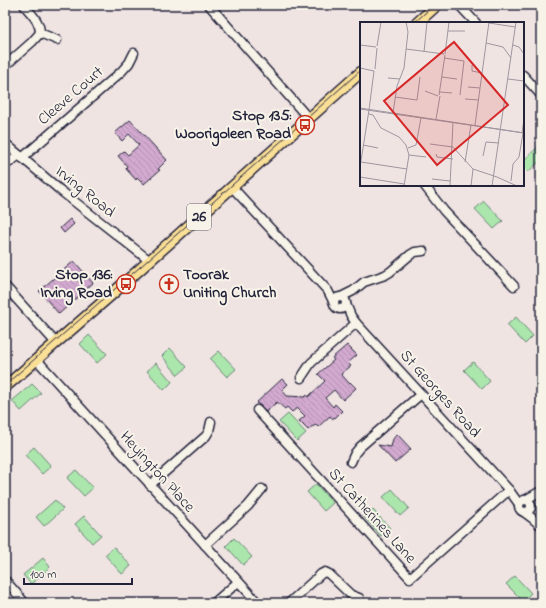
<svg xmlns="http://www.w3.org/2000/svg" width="546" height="608" viewBox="0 0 546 608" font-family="'Indie Flower',sans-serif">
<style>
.pitch{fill:#abe6ac;stroke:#668474}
.building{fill:url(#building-back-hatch);stroke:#22223b}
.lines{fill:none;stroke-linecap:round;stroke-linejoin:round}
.minor-casing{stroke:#22223b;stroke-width:11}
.major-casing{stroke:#22223b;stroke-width:13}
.minor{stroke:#f7f3e8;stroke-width:8}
.major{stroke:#fadf96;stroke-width:10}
.tram{stroke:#22223b;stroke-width:1}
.labels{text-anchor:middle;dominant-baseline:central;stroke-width:4;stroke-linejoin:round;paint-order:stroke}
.shield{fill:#f7f3e8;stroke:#62616f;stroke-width:1}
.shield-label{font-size:15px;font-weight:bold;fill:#22223b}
.street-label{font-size:16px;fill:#22223b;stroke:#f7f3e8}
.poi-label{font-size:16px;font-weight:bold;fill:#22223b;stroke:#f7f3e8;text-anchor:end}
.inset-road{fill:none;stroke:#9e96a0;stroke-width:1}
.view{fill:#d62828;fill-opacity:0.15;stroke:#d62828;stroke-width:2}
.inset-edge{fill:none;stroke:#22223b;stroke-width:2}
</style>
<defs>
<pattern id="building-back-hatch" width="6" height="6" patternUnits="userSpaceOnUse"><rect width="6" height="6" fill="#d2a9cf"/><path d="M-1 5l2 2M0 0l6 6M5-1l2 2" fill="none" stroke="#b491b3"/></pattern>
</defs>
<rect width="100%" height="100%" fill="#f0e4e3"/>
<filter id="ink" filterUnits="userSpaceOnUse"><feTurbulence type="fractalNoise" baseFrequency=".025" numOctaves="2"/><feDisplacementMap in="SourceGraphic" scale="8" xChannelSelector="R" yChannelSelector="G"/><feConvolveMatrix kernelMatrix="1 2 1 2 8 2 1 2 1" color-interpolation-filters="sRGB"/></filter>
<g filter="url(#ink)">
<g class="pitch">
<path d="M539,146L541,148V160L528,172L523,167V161Z"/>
<path d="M484,201L503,221L494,229L475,209Z"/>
<path d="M516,317L533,336L525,344L507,325Z"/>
<path d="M89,335L107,354L97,363L80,344Z"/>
<path d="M170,348L187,367L178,375L162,356Z"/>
<path d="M219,351L236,369L227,377L210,359Z"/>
<path d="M473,362L490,381L482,389L464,370Z"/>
<path d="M156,363L172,382L164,390L147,371Z"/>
<path d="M32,384L41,393L21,411L12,401Z"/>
<path d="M288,414L306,433L297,441L279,422Z"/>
<path d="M34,447L51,466L42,474L25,455Z"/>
<path d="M76,470L93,488L84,496L67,478Z"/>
<path d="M316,484L333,503L324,511L307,492Z"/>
<path d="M392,489L409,508L400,516L383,497Z"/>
<path d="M55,500L63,509L44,526L36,517Z"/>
<path d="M372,509L390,528L381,536L364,517Z"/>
<path d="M84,516L101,535L92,543L75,524Z"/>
<path d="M234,538L252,557L243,565L226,546Z"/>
<path d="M114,547L131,566L122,574L105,555Z"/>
<path d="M43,558L50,567L31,584L23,575Z"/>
<path d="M515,576L531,593L523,601L506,584Z"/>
</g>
<g class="building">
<path d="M130,120L167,160L158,169L160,170L144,184L141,180L140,181L137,178L136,180L126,169L127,166L118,156L124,151L128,155L139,145L129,134L122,141L115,133Z"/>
<path d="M70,219L74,224L64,233L60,228Z"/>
<path d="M74,261L93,283L59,314L39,291Z"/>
<path d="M347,345L357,355L348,363L351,366L341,374L349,383L350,382L356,388L343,400L334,390L325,398L333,407L335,404L342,411L335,418V417L332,419L330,416L318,427L316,425L314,426H313L308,430L299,421L305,416L297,408L292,412L287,407L285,409L277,402L266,412L261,406L256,403L282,379L288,384L282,390L287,396L305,397L307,395L308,397L325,381L318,374L334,360L332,358Z"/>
<path d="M397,434L411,449L395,463L378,445L391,447L393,439Z"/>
</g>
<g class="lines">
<g class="minor-casing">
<g id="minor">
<path d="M24,5C31,14 40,21 40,33"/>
<path d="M209,5L309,119"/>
<path d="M459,5L476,23"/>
<path d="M5,66L32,42L40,33L57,40"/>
<path d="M523,75L541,95"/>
<path d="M5,143L61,191L150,261"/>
<path d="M22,158L121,72L129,63L134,53"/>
<path d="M5,163L10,162L19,155"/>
<path d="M424,185L444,211L514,286"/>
<path d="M232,187L328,291L334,303"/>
<path d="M5,286L56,343"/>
<path d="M341,297L353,291L364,282L385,275L390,272L410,255L415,252L423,251"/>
<circle cx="340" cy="303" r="6"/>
<path d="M346,304L351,316L356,323L509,490L519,504"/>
<path d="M37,360L258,603"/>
<path d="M301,378L311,363L356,323"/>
<path d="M257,410L410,578L509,490"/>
<path d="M351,462L355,453L360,447L421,394"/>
<path d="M150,485L206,436L209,431L211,422"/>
<circle cx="525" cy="506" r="6"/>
<path d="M525,500L541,491"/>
<path d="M524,512L532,518L541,526"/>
<path d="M205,545L248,506L262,489"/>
<path d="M5,580L25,603"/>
<path d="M214,603L238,582"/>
<path d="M289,603L321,574L325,572L329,574L351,595L359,598"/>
</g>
</g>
<g class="major-casing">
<g id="major">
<path d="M417,23L437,5"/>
<path d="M5,387L111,295L361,72"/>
</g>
</g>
<use href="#minor" class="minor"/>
<use href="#major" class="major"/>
<g class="tram">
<path d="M414,23L434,5"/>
<path d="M5,385L148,260L361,70"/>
</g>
</g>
</g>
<defs>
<g id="bus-ring" transform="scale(1)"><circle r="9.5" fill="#f7f3e8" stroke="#c8321e" stroke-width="1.5"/><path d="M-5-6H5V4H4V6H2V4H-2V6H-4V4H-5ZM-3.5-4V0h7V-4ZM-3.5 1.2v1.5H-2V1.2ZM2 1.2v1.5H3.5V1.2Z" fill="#c8321e"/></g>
<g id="church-ring" transform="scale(1)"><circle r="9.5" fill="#f7f3e8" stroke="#c8321e" stroke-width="1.5"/><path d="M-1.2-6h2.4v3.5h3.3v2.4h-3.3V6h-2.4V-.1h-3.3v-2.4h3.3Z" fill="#c8321e"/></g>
</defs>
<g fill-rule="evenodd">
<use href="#bus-ring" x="305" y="125"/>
<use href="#bus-ring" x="126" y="284"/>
<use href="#church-ring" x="169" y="284"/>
</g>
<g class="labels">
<rect class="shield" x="187" y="204" width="24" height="26" rx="3"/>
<g class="shield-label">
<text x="199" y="217">26</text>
</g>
<g class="street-label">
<text transform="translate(71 96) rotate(-41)">Cleeve Court</text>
<text transform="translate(85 192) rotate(39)">Irving Road</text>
<text transform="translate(440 394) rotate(48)">St Georges Road</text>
<text transform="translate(157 472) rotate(48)">Heyington Place</text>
<text transform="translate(372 516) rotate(48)">St Catherines Lane</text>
</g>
<g class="poi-label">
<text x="291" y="116">Stop 135:<tspan x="291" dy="18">Woorigoleen Road</tspan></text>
<text x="112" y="275">Stop 136:<tspan x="112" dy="18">Irving Road</tspan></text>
<text x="183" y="275" text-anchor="start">Toorak<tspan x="183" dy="18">Uniting Church</tspan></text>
</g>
</g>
<g transform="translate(360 22)">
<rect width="164" height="164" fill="#f0e4e3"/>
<path class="inset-road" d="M129,1L155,5M88,9H105M126,21L143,25L151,36M0,23L16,25M153,23L159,25L164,32M17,24L21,0M46,27L84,32M64,30L67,0M85,32L89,0M84,36L104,39L100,73M112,43V49L122,51M0,46L14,49M15,47L17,26M82,55L97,57M28,56L40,57M148,57L164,59M108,65L120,66M65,69L78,74M80,70L92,71M79,73L85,33M35,75L57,78L60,55M105,77L119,78M0,86L164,111M0,87L164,111M9,88L14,49M33,91L37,64L44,46L48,10L46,0M9,92L13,93L21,106L39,115L46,123L49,133L44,164M76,97L80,74M115,103L129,0M162,111L164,97M70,122L93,125M3,123L18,126M93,125L113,147L137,155M48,126L56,123L61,96M76,132L77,135L93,137M49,133L66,135M123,134L126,120L139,121M1,140L47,147M105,140L111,103M0,145L9,88M0,155L44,162M137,155L157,164M72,157L90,159M151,159L153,142L159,135L163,111M90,164L93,100M111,164L113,147M132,164L156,0"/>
<path class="view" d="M94,20L148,83L77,143L24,79Z"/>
<rect width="164" height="164" class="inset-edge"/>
</g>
<rect width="546" height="608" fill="none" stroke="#f7f3e8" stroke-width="20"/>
<rect x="10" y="10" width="526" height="588" fill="none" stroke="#22223b" stroke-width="1.5" filter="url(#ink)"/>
<path d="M24 578v6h108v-6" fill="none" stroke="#22223b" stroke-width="2"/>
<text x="30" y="578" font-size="12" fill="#22223b" stroke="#f7f3e8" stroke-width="3" paint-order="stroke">100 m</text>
</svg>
